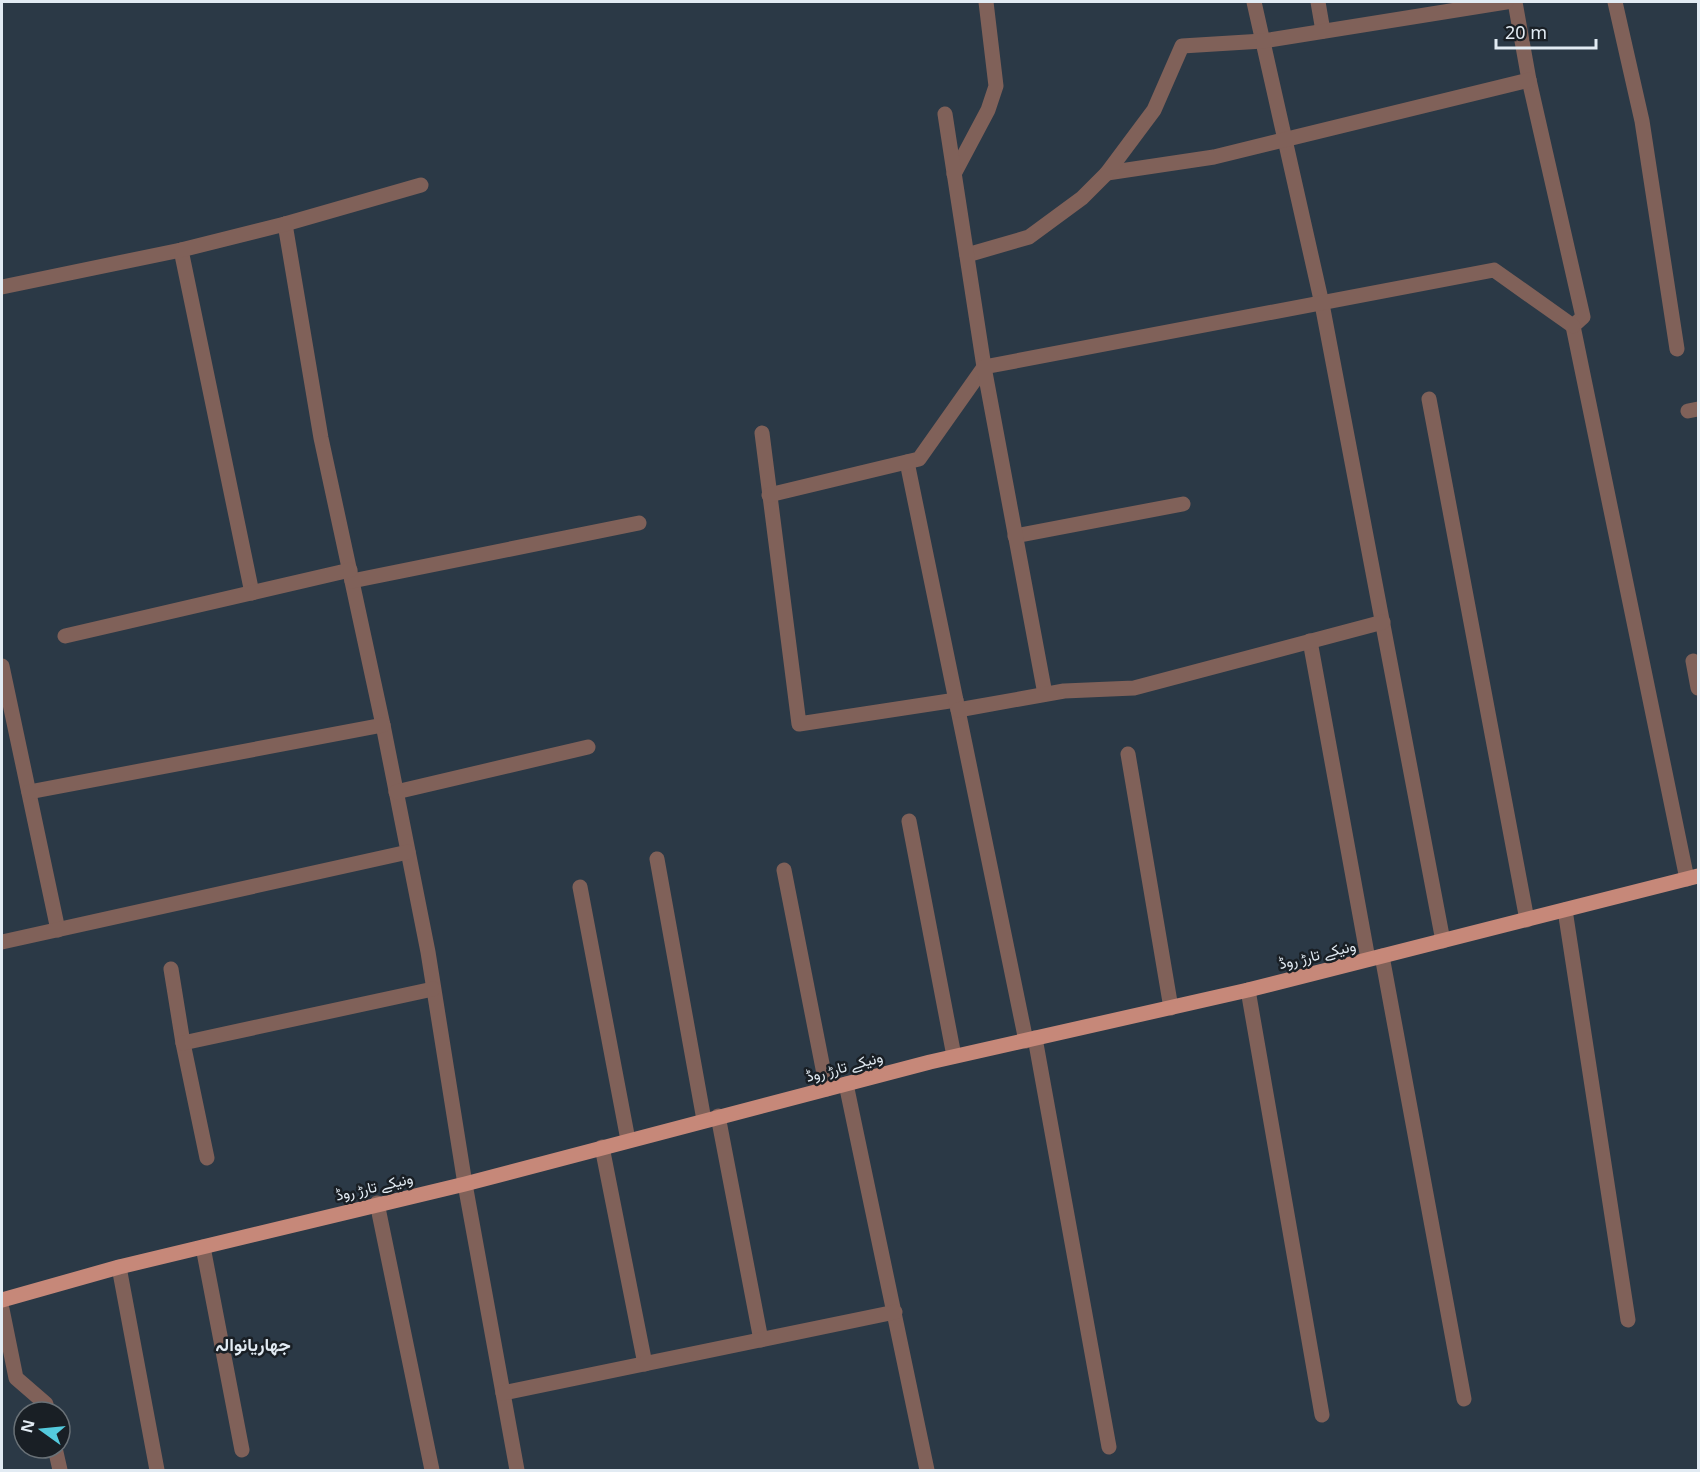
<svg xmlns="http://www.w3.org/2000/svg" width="1700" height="1472" viewBox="0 0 1700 1472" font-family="'Noto Sans',Vazirmatn,sans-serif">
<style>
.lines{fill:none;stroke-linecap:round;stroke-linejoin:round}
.minor{stroke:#806159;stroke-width:15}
.primary{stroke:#c68879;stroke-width:15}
.labels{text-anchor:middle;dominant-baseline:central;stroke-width:5;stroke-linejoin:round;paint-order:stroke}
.street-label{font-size:15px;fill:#e2ebf3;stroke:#191f25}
.quarter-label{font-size:18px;font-weight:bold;fill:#e2ebf3;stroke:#191f25}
</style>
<rect width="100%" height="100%" fill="#2b3946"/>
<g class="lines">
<g class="minor">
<path d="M1254,2L1322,304L1443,941"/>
<path d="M1318,2L1323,31"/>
<path d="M1515,2L1529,80L1583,317L1573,326L1687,879"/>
<path d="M1615,2L1642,121L1677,349"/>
<path d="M1107,173L1214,157L1529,80"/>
<path d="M954,174L988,110L996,86L986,2"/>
<path d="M285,224L321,438L383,725L428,952L465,1184L517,1470"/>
<path d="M181,250L252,593"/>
<path d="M967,255L1029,237L1082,198L1107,173L1154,110L1182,46L1263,41L1506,2"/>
<path d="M2,287L181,250L285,224L421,185"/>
<path d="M1429,399L1527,920"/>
<path d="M1688,411L1698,409"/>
<path d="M762,433L799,724L956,700"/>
<path d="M907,462L1026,1041"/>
<path d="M769,495L919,459L984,367L945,114"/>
<path d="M1015,536L1183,504"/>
<path d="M352,581L639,523"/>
<path d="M65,636L350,570"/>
<path d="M1310,641L1368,959"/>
<path d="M1693,661L1698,688"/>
<path d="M2,666L58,930"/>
<path d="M1045,694L984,367L1494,270L1573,326"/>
<path d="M958,710L1064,691L1134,688L1383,622"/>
<path d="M1128,754L1171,1008"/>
<path d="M29,792L383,725"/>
<path d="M396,792L588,747"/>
<path d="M909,821L954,1056"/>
<path d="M657,859L704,1120"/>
<path d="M784,870L827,1089"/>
<path d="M580,887L628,1140"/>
<path d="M1565,910L1628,1320"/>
<path d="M2,942L408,852"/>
<path d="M1382,956L1464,1399"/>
<path d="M171,969L183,1043L207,1158"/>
<path d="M1248,990L1322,1415"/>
<path d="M1035,1038L1109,1447"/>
<path d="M183,1043L433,989"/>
<path d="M846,1084L927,1470"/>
<path d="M718,1116L761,1340"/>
<path d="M602,1147L645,1364"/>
<path d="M377,1203L432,1470"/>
<path d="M203,1247L242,1450"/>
<path d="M119,1267L157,1470"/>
<path d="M2,1309L16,1378L46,1404L47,1412"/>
<path d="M503,1393L895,1312"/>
<path d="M55,1448L60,1470"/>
</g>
<path class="primary" d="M2,1300L119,1267L465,1184L930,1062L1248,990L1698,876"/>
</g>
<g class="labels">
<g class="street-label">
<text transform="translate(1317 954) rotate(-14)">ونیکے تارڑ روڈ</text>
<text transform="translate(844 1066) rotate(-15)">ونیکے تارڑ روڈ</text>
<text transform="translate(374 1186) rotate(-13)">ونیکے تارڑ روڈ</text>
</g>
<g class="quarter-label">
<text x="253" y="1344">جھاریانوالہ</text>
</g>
</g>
<rect width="1700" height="1472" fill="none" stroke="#e2ebf3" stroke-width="6"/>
<g transform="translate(42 1430) rotate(285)"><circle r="28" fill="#191f25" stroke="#697177" stroke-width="1.5"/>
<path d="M0-4.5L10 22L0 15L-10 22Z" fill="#54cadd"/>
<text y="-9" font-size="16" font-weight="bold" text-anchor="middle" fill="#e2ebf3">N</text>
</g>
<path d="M1496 39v9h100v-9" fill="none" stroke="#e2ebf3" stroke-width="3"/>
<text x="1505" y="39" font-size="18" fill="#e2ebf3" stroke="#191f25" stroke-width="4.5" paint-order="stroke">20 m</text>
</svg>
